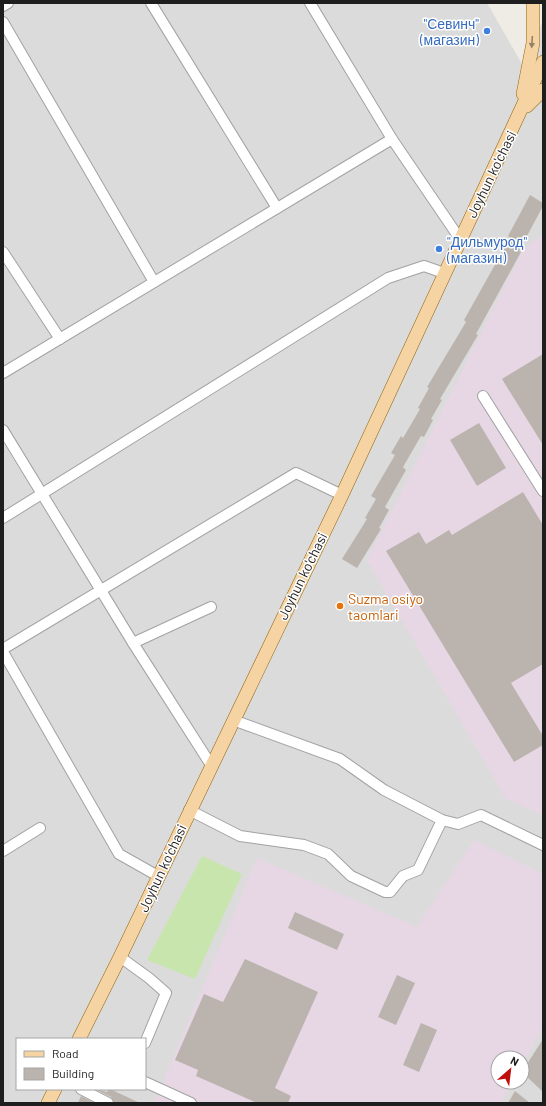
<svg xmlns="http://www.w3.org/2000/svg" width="546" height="1106" viewBox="0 0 546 1106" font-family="Barlow,sans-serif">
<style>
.residential{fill:#dcdbdb;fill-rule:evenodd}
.industrial{fill:#e7d7e4}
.grass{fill:#c9e5ae}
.building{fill:#bbb4ae}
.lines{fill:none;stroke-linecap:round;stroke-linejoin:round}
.minor-casing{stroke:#a2a2a2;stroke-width:12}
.major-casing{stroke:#8e640a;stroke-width:14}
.minor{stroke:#fff;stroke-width:10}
.major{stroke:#f5d3a3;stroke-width:13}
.oneway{fill:#948267}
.shop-dot{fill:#3f7fe0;stroke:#fff;stroke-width:1.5}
.food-dot{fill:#e8710a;stroke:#fff;stroke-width:1.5}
.labels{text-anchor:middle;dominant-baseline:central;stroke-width:3;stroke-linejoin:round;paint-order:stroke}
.shop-label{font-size:14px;fill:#366cbe;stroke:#fff;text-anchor:end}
.street-label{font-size:14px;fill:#1e1e1e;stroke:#fff}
.food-label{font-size:14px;fill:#c56008;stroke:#fff;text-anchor:start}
</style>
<rect width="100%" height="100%" fill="#efebe5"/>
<path class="residential" d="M3,3H487L522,64L543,21V1103H3ZM17,1039H145V1089H17ZM498,1058H522V1082H498Z"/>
<g class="industrial">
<path d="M543,234V815L506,799L367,560L523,250Z"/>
<path d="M474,840L543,874V1027L522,1065V1058H498V1082H513L501,1103H154L257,858L417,927Z"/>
</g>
<path class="grass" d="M202,856L242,874L195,979L147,960Z"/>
<g class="building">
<path d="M530,195L543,203V206L519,251L521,252L476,334L478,335L440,399L442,400L431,419L433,420L424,437L421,436L403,467L406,470L385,507L389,510L379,528L381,529L357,568L342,559L367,519L365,518L376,499L371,496L395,455L391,453L401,436L403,438L420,409L418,408L429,388L427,387L466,322L464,320L510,238L508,236Z"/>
<path d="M543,354V445L502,379Z"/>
<path d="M479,423L506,468L477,486L450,440Z"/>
<path d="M523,492L543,525V664L511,683L543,736V745L514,762L386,551L419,532L426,544L449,530L452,535Z"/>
<path d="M295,912L344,934L337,950L288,928Z"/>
<path d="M245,959L318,992L275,1088L291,1096L288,1103H257L196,1076L198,1070L175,1060L204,994L223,1002Z"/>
<path d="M397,975L415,983L396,1025L378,1017Z"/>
<path d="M421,1023L437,1030L419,1072L403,1065Z"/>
<path d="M543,1039V1092L522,1072Z"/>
<path d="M95,1089L107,1092L110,1089L140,1103H114L111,1097Z"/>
<path d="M515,1091L530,1103H508Z"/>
<path d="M81,1096L94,1103H78Z"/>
</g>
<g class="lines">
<g class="minor-casing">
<g id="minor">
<path d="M151,3L277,208"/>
<path d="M310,3L392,139L460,239"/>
<path d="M3,6L8,3"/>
<path d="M3,22L154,282"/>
<path d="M3,252L60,339"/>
<path d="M3,373L392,139"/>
<path d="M483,396L543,491"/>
<path d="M3,430L133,643L211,765"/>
<path d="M3,518L388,278L424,266L444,273"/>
<path d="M133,643L211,607"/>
<path d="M3,649L296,473L342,495"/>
<path d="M3,652L119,854L158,876"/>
<path d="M233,720L340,759L384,790L442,820L458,824L481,815L543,845"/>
<path d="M189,810L240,836L304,845L328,854L351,876L385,892H390L403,876L418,870L442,820"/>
<path d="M3,851L40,828"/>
<path d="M120,957L149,978L166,993L145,1043"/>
<path d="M145,1082L191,1103"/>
<path d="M81,1089L108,1103"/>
</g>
</g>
<g class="major-casing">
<g id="major">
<path d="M523,94L533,43V3"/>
<path d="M527,106L543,90"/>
<path d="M79,1039L120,957L342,495L543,62"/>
<path d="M48,1103L55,1089"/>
</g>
</g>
<use href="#minor" class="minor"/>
<use href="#major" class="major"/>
</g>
<defs><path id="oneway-solid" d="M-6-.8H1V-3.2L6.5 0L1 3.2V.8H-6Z"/></defs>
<use class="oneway" href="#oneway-solid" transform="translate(532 42) rotate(94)"/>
<g class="shop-dot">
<circle cx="487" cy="31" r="4"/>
<circle cx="439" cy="249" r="4"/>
</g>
<circle class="food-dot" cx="340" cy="606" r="4"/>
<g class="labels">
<g class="shop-label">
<text x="479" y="23">"Севинч"<tspan x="479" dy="16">(магазин)</tspan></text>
<text x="447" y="241" text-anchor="start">"Дильмурод"<tspan x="447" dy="16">(магазин)</tspan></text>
</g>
<g class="street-label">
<text transform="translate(491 174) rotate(-64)">Joyhun ko'chasi</text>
<text transform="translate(302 576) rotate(-64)">Joyhun ko'chasi</text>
<text transform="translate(162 868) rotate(-65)">Joyhun ko'chasi</text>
</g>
<g class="food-label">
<text x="348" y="598">Suzma osiyo<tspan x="348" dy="16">taomlari</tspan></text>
</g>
</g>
<rect width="546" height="1106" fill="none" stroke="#1e1e1e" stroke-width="8"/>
<rect x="16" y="1038" width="130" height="52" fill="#ffffff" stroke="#a5a5a5"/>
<rect x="24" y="1051" width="20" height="6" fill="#f5d3a3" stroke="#a5a5a5"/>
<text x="52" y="1058" font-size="12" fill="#1e1e1e">Road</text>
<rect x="24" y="1068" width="20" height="12" fill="#bbb4ae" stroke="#a5a5a5"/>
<text x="52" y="1078" font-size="12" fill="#1e1e1e">Building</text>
<g transform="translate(510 1070) rotate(28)"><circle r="19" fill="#ffffff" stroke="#a5a5a5"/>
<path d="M0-3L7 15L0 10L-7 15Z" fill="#bf100e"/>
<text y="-6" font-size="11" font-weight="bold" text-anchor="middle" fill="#1e1e1e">N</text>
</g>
</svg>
